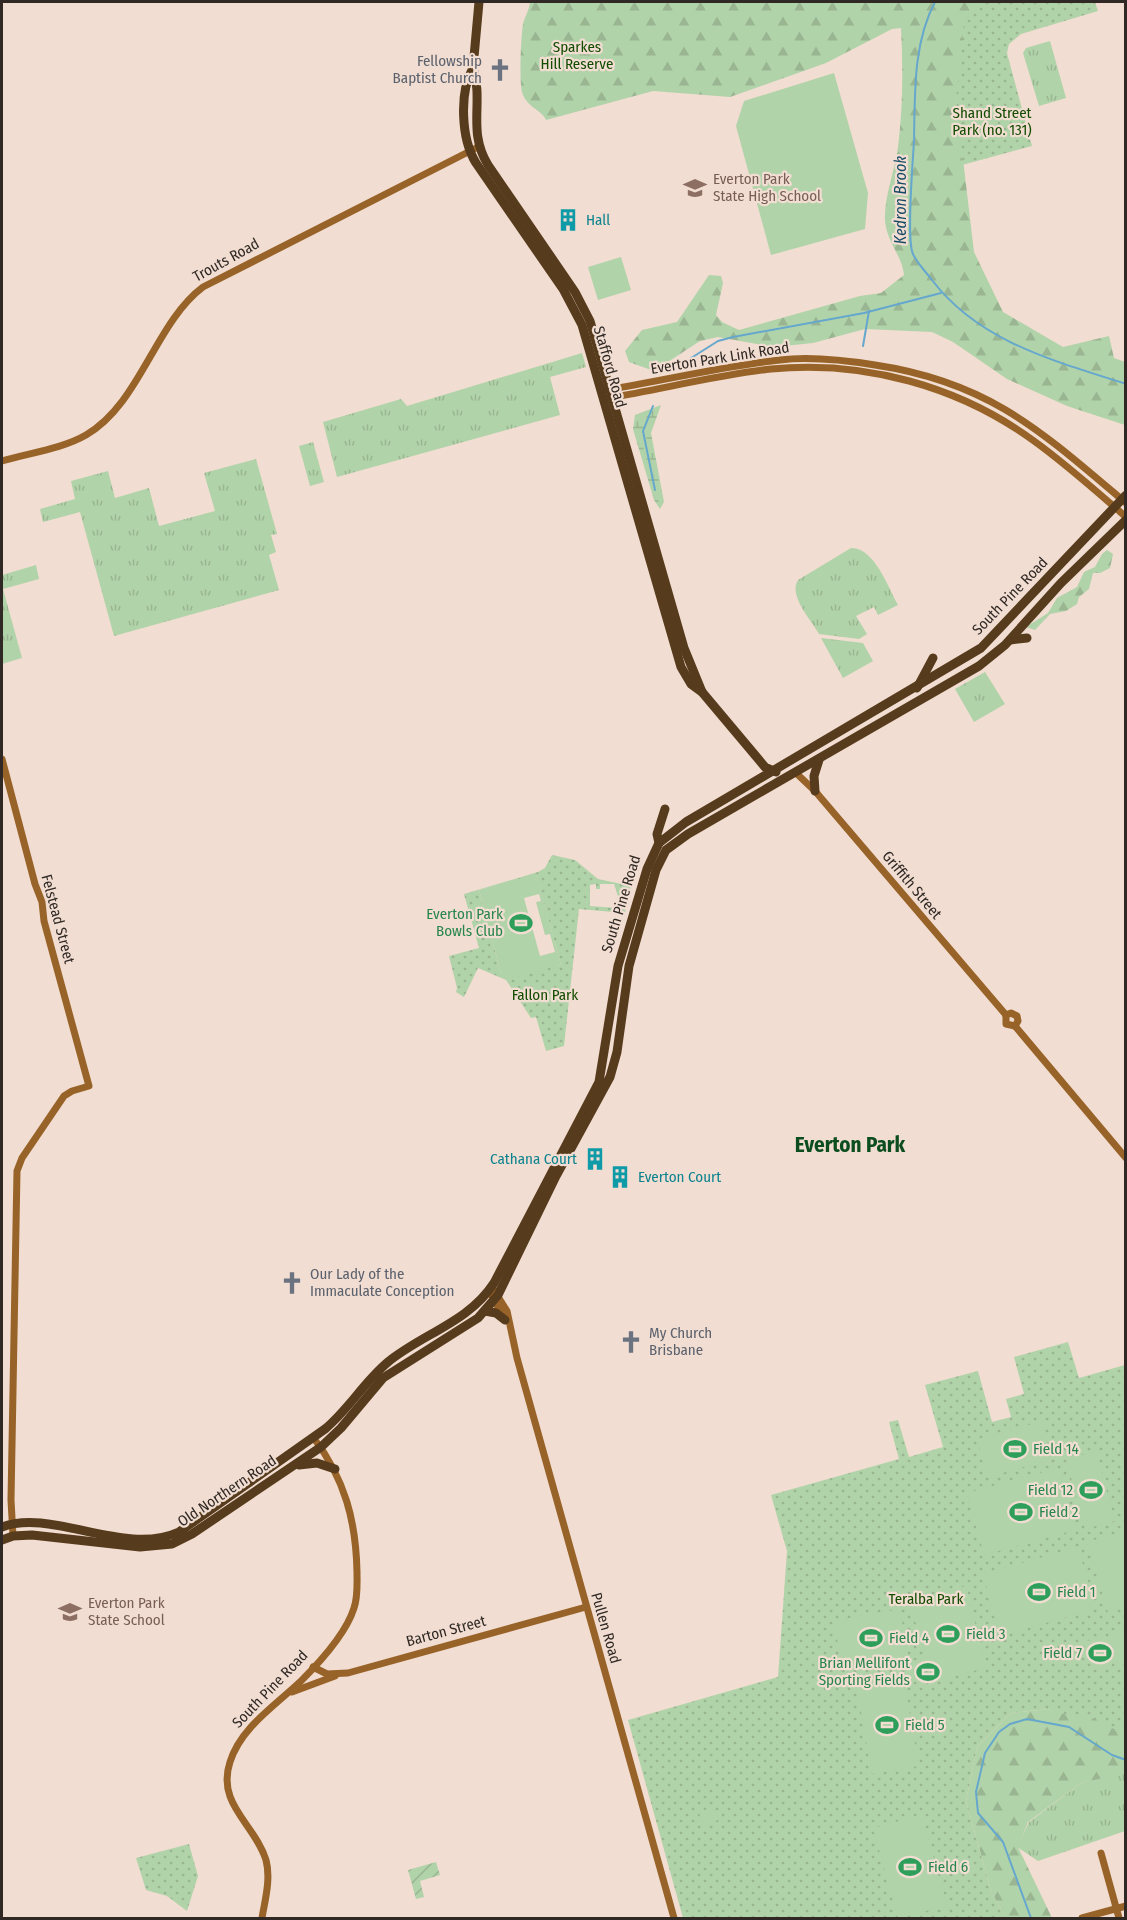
<svg xmlns="http://www.w3.org/2000/svg" width="1127" height="1920" viewBox="0 0 1127 1920" font-family="'Fira Sans Condensed',sans-serif">
<style>
.grass{fill:url(#grass-tufts)}
.forest{fill:url(#forest-firs)}
.wetland{fill:url(#wetland-marsh)}
.park{fill:url(#park-dots);fill-rule:evenodd}
.garden{fill:url(#garden-furrows)}
.pitch{fill:#b1d3a9;fill-rule:evenodd}
.lines{fill:none;stroke-linecap:round;stroke-linejoin:round}
.stream{stroke:#65a7cd;stroke-width:2}
.secondary{stroke:#986328;stroke-width:7}
.highway{stroke:#573b1d;stroke-width:9}
.labels{text-anchor:middle;dominant-baseline:central;stroke-width:4.5;stroke-linejoin:round;paint-order:stroke}
.park-label{font-size:15px;fill:#124c00;stroke:#f1ddd1}
.worship-label{font-size:15px;fill:#5b616d;stroke:#f1ddd1;text-anchor:start}
.education-label{font-size:15px;fill:#785e54;stroke:#f1ddd1;text-anchor:start}
.culture-label{font-size:15px;fill:#0d838f;stroke:#f1ddd1;text-anchor:start}
.street-label{font-size:15px;fill:#2f2824;stroke:#f1ddd1}
.leisure-label{font-size:15px;fill:#27864d;stroke:#f1ddd1;text-anchor:start}
.water-label{font-size:16px;font-style:italic;fill:#154a65;stroke:#f1ddd1}
.district-label{font-size:21px;font-weight:bold;fill:#0b4d1e;stroke:#f1ddd1}
</style>
<defs>
<pattern id="grass-tufts" width="24" height="20" patternUnits="userSpaceOnUse" patternTransform="scale(1.5)"><rect width="24" height="20" fill="#b1d3a9"/><path d="M3 7l-1-3M5 7V3M7 7l1-3M15 17l-1-3M17 17v-4M19 17l1-3" fill="none" stroke="#99b591"/></pattern>
<pattern id="forest-firs" width="22" height="20" patternUnits="userSpaceOnUse" patternTransform="scale(1.5)"><rect width="22" height="20" fill="#b1d3a9"/><path d="M5 1l3.5 6h-7zM16 11l3.5 6h-7z" fill="#99b591"/></pattern>
<pattern id="wetland-marsh" width="20" height="14" patternUnits="userSpaceOnUse" patternTransform="scale(1.5)"><rect width="20" height="14" fill="#b1d3a9"/><path d="M1 5h8M5 5V1M11 12h8M15 12V8" fill="none" stroke="#99b591"/></pattern>
<pattern id="park-dots" width="8" height="8" patternUnits="userSpaceOnUse" patternTransform="scale(1.5)"><rect width="8" height="8" fill="#b1d3a9"/><path d="M2 2h.1M6 6h.1" fill="none" stroke="#99b591" stroke-width="1.8" stroke-linecap="round"/></pattern>
<pattern id="garden-furrows" width="10" height="10" patternUnits="userSpaceOnUse" patternTransform="scale(1.5)"><rect width="10" height="10" fill="#b1d3a9"/><path d="M-1 1l2-2M0 10L10 0M9 11l2-2" fill="none" stroke="#99b591"/></pattern>
</defs>
<rect width="100%" height="100%" fill="#f1ddd1"/>
<g class="grass">
<path d="M1050,41L1066,98L1039,106L1023,53L1026,48Z"/>
<path d="M582,353L586,367L550,377L560,415L337,477L323,422L401,399L407,406Z"/>
<path d="M313,442L324,482L310,486L299,446Z"/>
<path d="M256,459L277,534L271,535L276,552L269,555L279,590L114,636L80,512L43,522L40,509L75,499L71,481L108,471L115,498L149,488L159,526L215,511L204,473Z"/>
<path d="M851,548C874,547 888,587 898,605L878,615L874,607L856,616L867,634L859,639L819,634C811,620 788,595 798,580Z"/>
<path d="M36,565L39,579L3,589L22,658L2,664V575Z"/>
<path d="M821,638L863,643L873,661L843,678Z"/>
<path d="M985,672L1005,704L974,722L955,689Z"/>
<path d="M1125,1771V1831L1038,1861L1017,1847L1029,1822L1081,1783Z"/>
</g>
<g class="forest">
<path d="M530,2H979V10L956,100L974,252L1003,312L1063,347L1109,336L1114,358L1125,362V425L1067,406L1007,379L953,342L932,332L865,329L813,343L774,347L718,337L700,341L654,371L629,362L625,351L642,330L677,322L709,275L721,276L723,283L716,315L722,322L739,330L860,296L881,293L904,275C902,255 886,241 885,220C884,197 895,170 898,147C903,107 903,68 901,28L892,29L826,63L730,97L653,91L546,120C542,110 526,107 522,92C519,79 521,37 523,24C525,16 529,11 530,2Z"/>
<path d="M1107,550L1113,554L1110,568L1100,573H1093L1089,589L1079,597L1077,604L1066,611L1050,614L1035,630L1026,627L1048,613L1057,598L1077,587L1084,572L1095,567L1102,554Z"/>
<path d="M1048,1709C1062,1713 1075,1715 1090,1717C1103,1720 1111,1730 1125,1729V1773L1081,1783L1028,1822L1018,1847L1052,1918H1005L991,1891L966,1801L977,1747L1011,1713Z"/>
</g>
<path class="wetland" d="M661,405L651,433L664,502L660,509L654,500L633,429L635,415Z"/>
<g class="park">
<path d="M979,2H1095L1098,11L1021,34L1009,44L1007,53L1032,146L962,165L956,100L964,21L979,10Z"/>
<path d="M552,855L575,860L598,879L631,886L625,913L579,909L564,1046L546,1051L536,1017L531,1018L506,980L478,968L464,997L456,992L457,988L449,956L479,948L464,894L538,872L545,868ZM536,875L561,965L501,974L479,890ZM596,884V889H600V884H614L618,896L617,908L590,906V885Z"/>
<path d="M1068,1342L1079,1378L1125,1365V1729L1116,1730L1092,1718L1070,1716L1048,1709L1011,1713L977,1747L966,1801L991,1891L1005,1918H683L628,1720L778,1677L787,1551L771,1495L899,1459L889,1422L898,1420L909,1457L943,1447L925,1385L978,1371L992,1422L1011,1417L1006,1399L1024,1394L1014,1357Z"/>
<path d="M189,1844L198,1876L187,1911L167,1896L146,1890L136,1858Z"/>
</g>
<path class="garden" d="M436,1862L440,1875L420,1881L424,1897L416,1899L408,1870Z"/>
<g class="pitch">
<path d="M834,73L868,193L865,229L771,255L736,126L744,101Z"/>
<path d="M621,257L631,290L598,300L588,267Z"/>
<path d="M536,874L561,965L508,979L501,974L479,890ZM539,894L541,901L536,902L545,935L550,934L555,952L540,956L524,898Z"/>
<path d="M1042,1421L1052,1459L988,1477L977,1439Z"/>
<path d="M1096,1451L1115,1521L1085,1529L1066,1459Z"/>
<path d="M1058,1468L1075,1530L984,1555L967,1493Z"/>
<path d="M1125,1531V1608L1108,1613L1087,1542Z"/>
<path d="M1078,1547L1096,1609L1000,1636L983,1574Z"/>
<path d="M966,1586L986,1668L930,1682L910,1600Z"/>
<path d="M900,1609L908,1655L842,1667L834,1621Z"/>
<path d="M1125,1632V1662L1117,1664L1110,1636Z"/>
<path d="M1106,1637L1112,1665L1094,1670L1087,1641Z"/>
<path d="M903,1676L919,1766L872,1774L856,1684Z"/>
<path d="M711,1806L719,1819L707,1827L699,1814Z"/>
<path d="M922,1815L947,1906L898,1918L873,1828Z"/>
</g>
<g class="lines">
<g class="stream">
<path d="M935,2C913,43 915,94 914,140C913,162 906,239 913,254C917,263 926,272 932,280C979,342 1055,361 1126,384"/>
<path d="M863,346L869,311"/>
<path d="M688,360L718,341L733,337L864,313L941,293"/>
<path d="M653,406L643,431L655,490"/>
<path d="M1031,1918L1003,1842L978,1813L976,1792L985,1753L999,1732L1010,1724L1027,1719L1069,1727L1112,1755L1126,1760"/>
</g>
<g class="secondary">
<path d="M605,390C663,381 722,366 780,360C811,356 844,360 875,365C989,382 1041,431 1126,503"/>
<path d="M609,398C663,389 717,375 771,369C864,360 959,386 1034,441C1066,464 1096,491 1126,517"/>
<path d="M2,461C28,453 62,449 86,435C140,404 155,323 203,287L478,147"/>
<path d="M2,759L35,884L42,902L44,921L89,1086L72,1091L64,1096L22,1158L17,1171L11,1500L13,1536"/>
<path d="M796,773L815,791L1006,1015"/>
<path d="M1006,1015L1011,1013L1017,1016L1018,1021L1015,1026"/>
<path d="M1006,1015V1024L1015,1026"/>
<path d="M1015,1026L1126,1158"/>
<path d="M492,1287L507,1311L517,1358L674,1918"/>
<path d="M492,1296L505,1320"/>
<path d="M313,1667L327,1674L348,1673L586,1607"/>
<path d="M292,1692L335,1676"/>
<path d="M1101,1853L1119,1918"/>
<path d="M262,1918C265,1900 271,1879 266,1860C255,1824 216,1804 230,1762C241,1727 276,1705 301,1681C320,1662 346,1634 354,1608C358,1597 357,1584 357,1572C356,1521 345,1479 313,1437"/>
<path d="M1082,1918L1126,1906"/>
</g>
<g class="highway">
<path d="M479,2L473,68C484,102 467,131 488,165L575,292L590,321L684,648L702,692"/>
<path d="M473,68C459,92 461,139 476,163L563,289L582,325L681,667L691,684L702,692L765,767L776,772"/>
<path d="M1010,640L1027,638"/>
<path d="M917,688L933,658"/>
<path d="M815,791L814,776L819,760"/>
<path d="M659,843L657,834L665,809"/>
<path d="M485,1311L496,1313L505,1320"/>
<path d="M299,1465L317,1463L335,1469"/>
<path d="M2,1527C52,1508 124,1557 179,1532L325,1429C349,1409 364,1382 388,1362C422,1334 469,1322 494,1283L599,1082L618,966L647,869L659,843L686,822L981,648L1126,495"/>
<path d="M2,1540L13,1536L32,1535L140,1547L172,1544L192,1534L321,1447L341,1428L383,1378L478,1318L498,1295L556,1176L610,1077L617,1052L629,966L656,870L666,850L688,834L979,666L1005,645L1061,583L1126,520"/>
</g>
</g>
<defs>
<g id="church-bare" transform="scale(1.8)"><path d="M-1.2-6h2.4v3.5h3.3v2.4h-3.3V6h-2.4V-.1h-3.3v-2.4h3.3Z" fill="#6b7280" stroke="#f1ddd1" stroke-width="2.5" paint-order="stroke"/></g>
<g id="school-bare" transform="scale(1.8)"><path d="M0-5L7-2L0 1L-7-2ZM-4 1L0 2.5L4 1V4Q0 6-4 4Z" fill="#8d6e63" stroke="#f1ddd1" stroke-width="2.5" paint-order="stroke"/></g>
<g id="building-bare" transform="scale(1.8)"><path d="M-4-6H4V6H1V3H-1V6H-4ZM-2.5-4.3h1.7v1.8h-1.7ZM.8-4.3h1.7v1.8H.8ZM-2.5-1h1.7V.8h-1.7ZM.8-1h1.7V.8H.8Z" fill="#0f9aa8" stroke="#f1ddd1" stroke-width="2.5" paint-order="stroke"/></g>
<g id="stadium-bare" transform="scale(1.8)"><path d="M0-5a6.5 5 0 1 0 0 10a6.5 5 0 1 0 0-10ZM-3.5-1.8h7v3.6h-7Z" fill="#2e9e5b" stroke="#f1ddd1" stroke-width="2.5" paint-order="stroke"/></g>
</defs>
<g fill-rule="evenodd">
<use href="#church-bare" x="500" y="70"/>
<use href="#school-bare" x="695" y="188"/>
<use href="#building-bare" x="568" y="220"/>
<use href="#stadium-bare" x="521" y="923"/>
<use href="#building-bare" x="595" y="1159"/>
<use href="#building-bare" x="620" y="1177"/>
<use href="#church-bare" x="292" y="1283"/>
<use href="#church-bare" x="631" y="1342"/>
<use href="#stadium-bare" x="1015" y="1449"/>
<use href="#stadium-bare" x="1091" y="1490"/>
<use href="#stadium-bare" x="1021" y="1512"/>
<use href="#stadium-bare" x="1039" y="1592"/>
<use href="#school-bare" x="70" y="1612"/>
<use href="#stadium-bare" x="948" y="1634"/>
<use href="#stadium-bare" x="871" y="1638"/>
<use href="#stadium-bare" x="1100" y="1653"/>
<use href="#stadium-bare" x="928" y="1672"/>
<use href="#stadium-bare" x="887" y="1725"/>
<use href="#stadium-bare" x="910" y="1867"/>
</g>
<g class="labels">
<g class="park-label">
<text x="577" y="47">Sparkes<tspan x="577" dy="17">Hill Reserve</tspan></text>
<text x="992" y="113">Shand Street<tspan x="992" dy="17">Park (no. 131)</tspan></text>
<text x="545" y="995">Fallon Park</text>
<text x="926" y="1599">Teralba Park</text>
</g>
<g class="worship-label">
<text x="482" y="61" text-anchor="end">Fellowship<tspan x="482" dy="17">Baptist Church</tspan></text>
<text x="310" y="1274">Our Lady of the<tspan x="310" dy="17">Immaculate Conception</tspan></text>
<text x="649" y="1333">My Church<tspan x="649" dy="17">Brisbane</tspan></text>
</g>
<g class="education-label">
<text x="713" y="179">Everton Park<tspan x="713" dy="17">State High School</tspan></text>
<text x="88" y="1603">Everton Park<tspan x="88" dy="17">State School</tspan></text>
</g>
<g class="culture-label">
<text x="586" y="220">Hall</text>
<text x="577" y="1159" text-anchor="end">Cathana Court</text>
<text x="638" y="1177">Everton Court</text>
</g>
<g class="street-label">
<text transform="translate(226 260) rotate(-29)">Trouts Road</text>
<text transform="translate(720 358) rotate(-9)">Everton Park Link Road</text>
<text transform="translate(610 367) rotate(74)">Stafford Road</text>
<text transform="translate(1010 596) rotate(-46)">South Pine Road</text>
<text transform="translate(912 885) rotate(50)">Griffith Street</text>
<text transform="translate(621 904) rotate(-73)">South Pine Road</text>
<text transform="translate(58 919) rotate(75)">Felstead Street</text>
<text transform="translate(227 1491) rotate(-34)">Old Northern Road</text>
<text transform="translate(606 1628) rotate(74)">Pullen Road</text>
<text transform="translate(446 1631) rotate(-15)">Barton Street</text>
<text transform="translate(270 1689) rotate(-46)">South Pine Road</text>
</g>
<g class="leisure-label">
<text x="503" y="914" text-anchor="end">Everton Park<tspan x="503" dy="17">Bowls Club</tspan></text>
<text x="1033" y="1449">Field 14</text>
<text x="1073" y="1490" text-anchor="end">Field 12</text>
<text x="1039" y="1512">Field 2</text>
<text x="1057" y="1592">Field 1</text>
<text x="966" y="1634">Field 3</text>
<text x="889" y="1638">Field 4</text>
<text x="1082" y="1653" text-anchor="end">Field 7</text>
<text x="910" y="1663" text-anchor="end">Brian Mellifont<tspan x="910" dy="17">Sporting Fields</tspan></text>
<text x="905" y="1725">Field 5</text>
<text x="928" y="1867">Field 6</text>
</g>
<g class="water-label">
<text transform="translate(900 200) rotate(-90)">Kedron Brook</text>
</g>
<g class="district-label">
<text x="850" y="1145">Everton Park</text>
</g>
</g>
<rect width="1127" height="1920" fill="none" stroke="#2f2824" stroke-width="6"/>
</svg>
